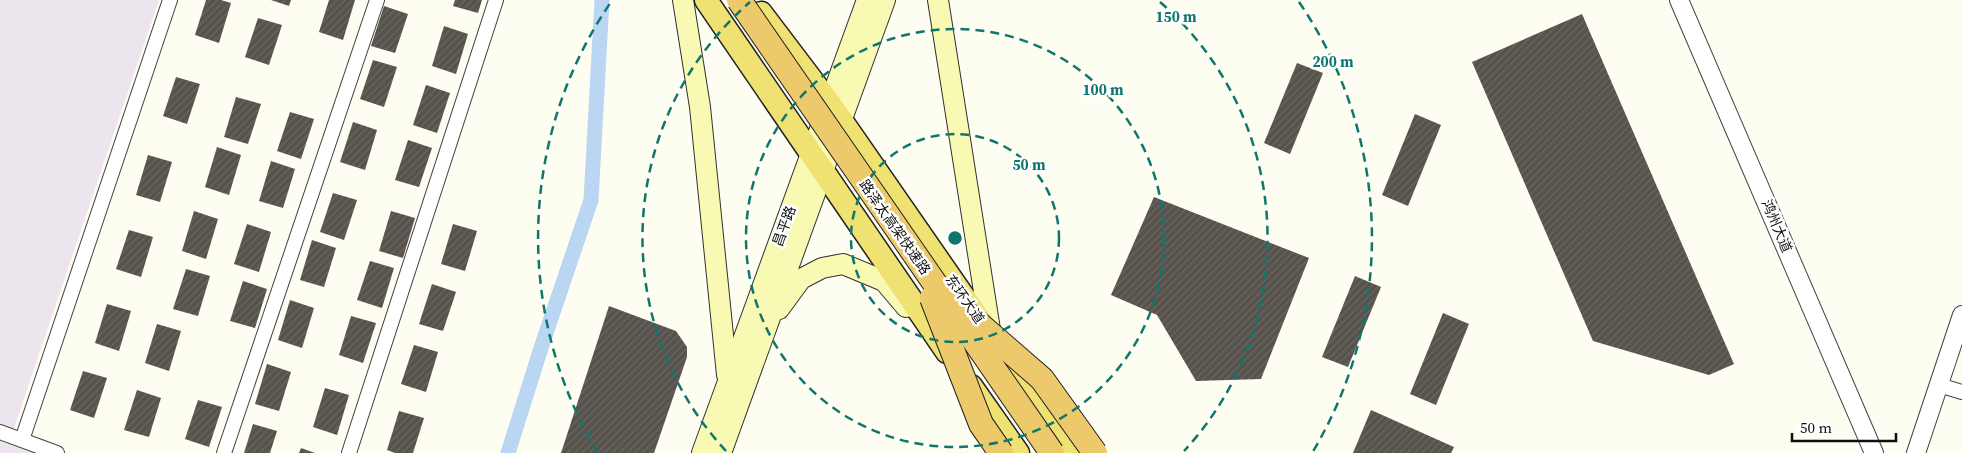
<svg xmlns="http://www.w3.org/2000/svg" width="1962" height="453" viewBox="0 0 1962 453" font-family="'Source Serif 4','Noto Sans SC',serif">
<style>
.industrial{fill:#ede5ed}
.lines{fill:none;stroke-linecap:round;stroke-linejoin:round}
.canal{stroke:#bad6f2;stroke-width:15}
.building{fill:url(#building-hatch)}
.minor-casing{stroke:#424242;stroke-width:16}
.tertiary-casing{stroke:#424242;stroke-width:20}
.secondary-casing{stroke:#313131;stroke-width:22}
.primary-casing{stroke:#202020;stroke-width:25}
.minor{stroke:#fff;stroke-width:14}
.tertiary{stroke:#fff;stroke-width:18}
.secondary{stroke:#f8f9b2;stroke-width:20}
.primary{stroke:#efe172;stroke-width:22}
.trunk-bridge-casing{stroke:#202020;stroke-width:26;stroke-linecap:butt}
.trunk-bridge{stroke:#ecca6b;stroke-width:24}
.ring{fill:none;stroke:#0f766e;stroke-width:2.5;stroke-dasharray:9 6}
.labels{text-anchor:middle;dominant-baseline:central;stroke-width:5;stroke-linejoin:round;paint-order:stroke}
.street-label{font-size:14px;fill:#0f0f0f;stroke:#fff}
.centre{fill:#0f766e;stroke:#fff;stroke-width:2.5}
.ring-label{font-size:15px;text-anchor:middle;font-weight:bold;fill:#0f766e;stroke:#fff;stroke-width:5;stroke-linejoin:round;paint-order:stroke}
</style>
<defs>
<pattern id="building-hatch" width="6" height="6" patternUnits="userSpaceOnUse" patternTransform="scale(1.25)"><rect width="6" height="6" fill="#57524c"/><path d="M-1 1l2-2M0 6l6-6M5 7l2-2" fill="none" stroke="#6a6661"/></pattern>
</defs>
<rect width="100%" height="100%" fill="#fefdf2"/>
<path class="industrial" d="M0,0H159L11,437L38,453H0Z"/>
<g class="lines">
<path class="canal" d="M508,453L541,348L591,200L602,0"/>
</g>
<g class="building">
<path d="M206,0H221L231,3L219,43L195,35Z"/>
<path d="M271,0H291L289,6Z"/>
<path d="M329,0H355L343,40L319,32Z"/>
<path d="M455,0H482L478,13L453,6Z"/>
<path d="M384,6L408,14L395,53L371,46Z"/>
<path d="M1582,14L1734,364L1709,375L1593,341L1472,62Z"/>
<path d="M258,18L282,25L269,65L245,57Z"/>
<path d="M444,26L468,34L456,74L432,66Z"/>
<path d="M373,60L397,67L384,107L360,99Z"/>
<path d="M1297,63L1323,73L1290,154L1264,143Z"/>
<path d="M176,77L200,84L187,124L163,116Z"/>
<path d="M426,85L450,93L437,133L413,125Z"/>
<path d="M236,97L261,104L248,144L224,137Z"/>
<path d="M290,112L314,119L301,159L277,151Z"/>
<path d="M1415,114L1441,125L1408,206L1382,195Z"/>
<path d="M353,122L377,130L365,170L340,162Z"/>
<path d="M408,140L432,148L419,187L395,180Z"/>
<path d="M217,147L241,155L229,195L205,187Z"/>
<path d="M148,155L172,162L160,202L136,195Z"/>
<path d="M271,161L295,169L283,208L259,201Z"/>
<path d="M333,193L357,200L344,240L320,232Z"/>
<path d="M1154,197L1309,258L1261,379L1196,381L1157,315L1111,295Z"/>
<path d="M194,211L218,219L206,259L182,251Z"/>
<path d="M391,211L415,218L403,258L379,251Z"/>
<path d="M247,224L271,232L259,272L234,264Z"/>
<path d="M453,224L477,231L465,271L441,264Z"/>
<path d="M129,230L153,237L141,277L116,269Z"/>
<path d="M312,240L336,248L324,287L300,280Z"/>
<path d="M370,261L394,268L382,308L357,300Z"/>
<path d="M186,269L210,276L198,316L173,309Z"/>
<path d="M1355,276L1381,287L1348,367L1322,357Z"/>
<path d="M243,281L267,289L255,328L230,321Z"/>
<path d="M432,284L456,292L443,331L419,324Z"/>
<path d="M290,300L314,308L302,348L278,340Z"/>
<path d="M107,304L131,311L119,351L95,343Z"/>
<path d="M609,306L676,331L687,347V357L654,453H561Z"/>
<path d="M1443,313L1469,324L1436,405L1410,394Z"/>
<path d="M351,316L376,323L363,363L339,355Z"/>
<path d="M157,324L181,331L169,371L145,363Z"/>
<path d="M414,345L438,352L426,392L401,384Z"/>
<path d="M267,364L291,372L279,411L255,404Z"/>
<path d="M83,371L107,378L94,418L70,410Z"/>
<path d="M325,388L349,395L337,435L313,427Z"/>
<path d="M137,390L161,398L149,437L124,430Z"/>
<path d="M198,400L222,407L209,447L185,439Z"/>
<path d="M1371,410L1454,447L1451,453H1353Z"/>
<path d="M399,411L424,418L413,453H395L387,450Z"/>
<path d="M253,424L277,431L270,453H244Z"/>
<path d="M301,448L315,453H299Z"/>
</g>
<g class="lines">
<g class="minor-casing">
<g id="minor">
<path d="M1939,385L1962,392"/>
<path d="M0,432L57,453"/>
<path d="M22,440L170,0"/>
<path d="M224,453L377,0"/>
<path d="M349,453L496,0"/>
</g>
</g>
<g class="tertiary-casing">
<g id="tertiary">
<path d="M1679,0L1874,453"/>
<path d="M1916,453L1962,315"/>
</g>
</g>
<g class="secondary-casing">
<g id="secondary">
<path d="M683,0L700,107L727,375"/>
<path d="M938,0L991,336"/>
<path d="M779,309L801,279L822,268L843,264L884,281L906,307"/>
<path d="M702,453L867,0"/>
<path d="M721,453L885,0"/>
</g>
</g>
<g class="primary-casing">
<g id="primary">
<path d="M706,0L947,352"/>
<path d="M761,13L830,104L1072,453"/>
<path d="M971,386L1018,453"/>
</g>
</g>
<use href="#minor" class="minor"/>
<use href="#tertiary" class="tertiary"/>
<use href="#secondary" class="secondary"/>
<use href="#primary" class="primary"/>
<g class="trunk-bridge-casing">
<g id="trunk-bridge">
<path d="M739,0L1052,453"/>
<path d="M932,298L981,424L1001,453"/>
<path d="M965,312L1042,379L1095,453"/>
</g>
</g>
<use href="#trunk-bridge" class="trunk-bridge"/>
</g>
<g class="ring">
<circle cx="955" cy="238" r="104"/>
<circle cx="955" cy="238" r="209"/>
<path d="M726 451A313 313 0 0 1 750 2M1160 2A313 313 0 0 1 1184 451"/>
<path d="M598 453A417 417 0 0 1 611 2M1299 2A417 417 0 0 1 1312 453"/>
</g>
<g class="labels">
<g class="street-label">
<text transform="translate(784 226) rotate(-70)">昌平路</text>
<text transform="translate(1777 226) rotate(67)">鸿州大道</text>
<text transform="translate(895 227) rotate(55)">路泽太高架快速路</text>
<text transform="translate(965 299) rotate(55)">东环大道</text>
</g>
</g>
<circle cx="955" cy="238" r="8" class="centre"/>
<g class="ring-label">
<text x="1176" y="22">150 m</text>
<text x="1333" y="67">200 m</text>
<text x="1103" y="95">100 m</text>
<text x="1029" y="170">50 m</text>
</g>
<path d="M1792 433v8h104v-8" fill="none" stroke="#0f0f0f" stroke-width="2.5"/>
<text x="1800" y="433" font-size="15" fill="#0f0f0f" stroke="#ffffff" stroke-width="4" paint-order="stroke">50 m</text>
</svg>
